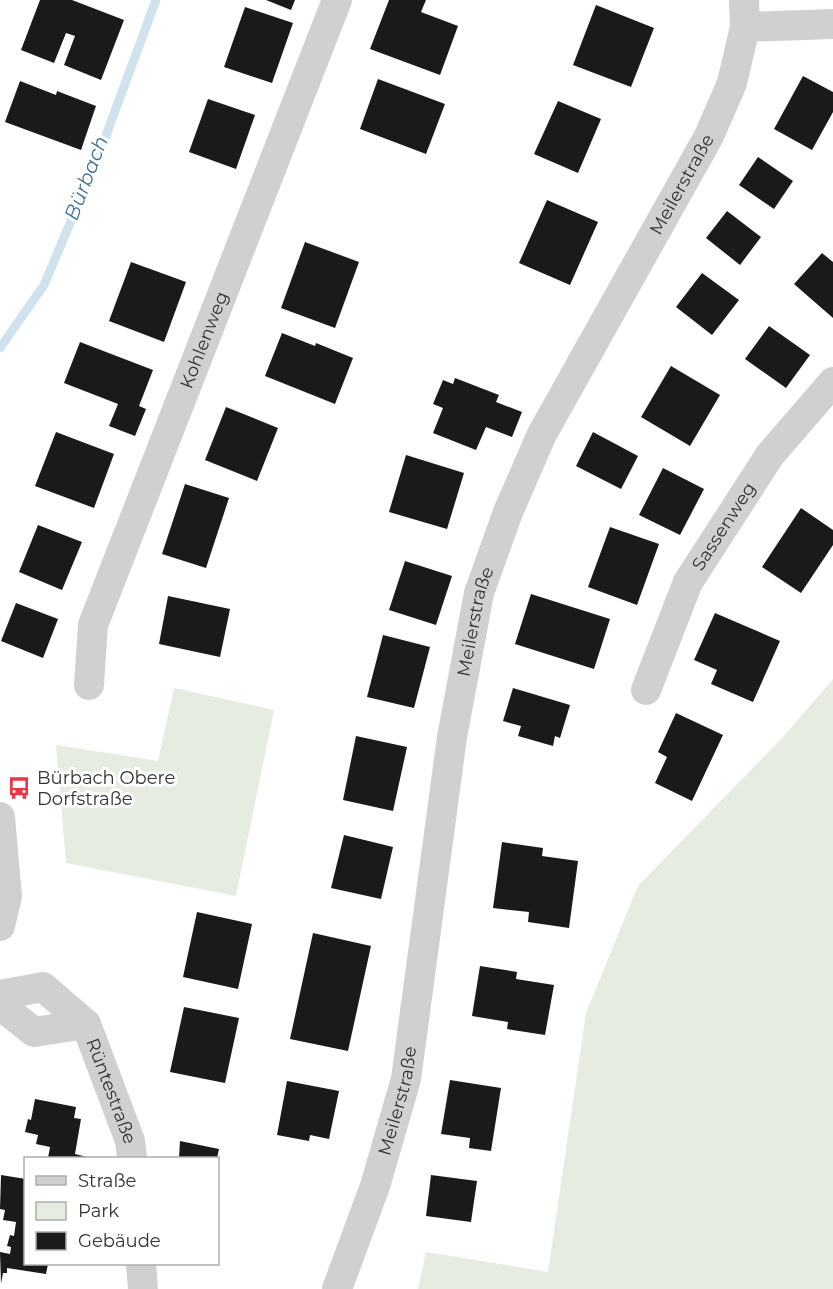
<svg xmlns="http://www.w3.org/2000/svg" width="833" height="1289" viewBox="0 0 833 1289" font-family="Montserrat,sans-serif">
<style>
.green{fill:#e6ecdf}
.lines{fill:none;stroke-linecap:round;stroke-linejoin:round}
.stream{stroke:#cfe2ee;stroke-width:9}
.building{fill:#1a1a1a}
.minor{stroke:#d0d0d0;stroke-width:30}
.labels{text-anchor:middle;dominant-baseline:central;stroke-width:6;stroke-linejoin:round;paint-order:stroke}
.street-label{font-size:18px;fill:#333;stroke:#fff}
.poi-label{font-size:18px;fill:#333;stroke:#fff;text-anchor:start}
.water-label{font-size:20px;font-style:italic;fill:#3f7597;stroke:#fff}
</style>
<rect width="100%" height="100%" fill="#fff"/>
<g class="green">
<path d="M833,679V1289H418L426,1252L548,1272L586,1013L638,886L783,737Z"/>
<path d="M174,688L274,710L236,896L66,863L56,745L158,761Z"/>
</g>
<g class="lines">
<path class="stream" d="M0,348L44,285L98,157L156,0"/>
</g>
<g class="building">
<path d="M40,0H72L124,20L101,80L64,65L75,36L66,33L54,63L21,50Z"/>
<path d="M266,0H295L291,10Z"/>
<path d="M389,0H426L421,12L458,26L440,75L370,49Z"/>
<path d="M596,5L654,28L631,87L573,65Z"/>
<path d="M245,7L293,23L272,83L224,67Z"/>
<path d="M803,76L833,92V112L812,150L774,129Z"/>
<path d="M378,79L445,104L426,154L360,129Z"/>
<path d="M20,81L56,95L57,91L96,106L81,150L5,122Z"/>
<path d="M208,99L255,115L236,169L189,152Z"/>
<path d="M558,101L601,119L578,173L534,154Z"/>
<path d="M758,157L793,181L774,209L739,185Z"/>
<path d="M547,200L598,222L570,285L519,263Z"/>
<path d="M727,211L761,237L740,265L706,238Z"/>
<path d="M305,242L359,262L335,328L281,308Z"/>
<path d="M822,253L833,262V318L794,284Z"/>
<path d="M131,262L186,282L164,342L109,321Z"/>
<path d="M702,273L739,300L712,335L676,307Z"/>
<path d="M769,326L810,355L786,388L745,359Z"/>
<path d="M282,333L315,346L316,343L353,358L335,404L265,376Z"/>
<path d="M80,342L153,370L139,406L146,409L135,436L109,426L118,404L64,383Z"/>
<path d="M671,366L720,395L690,446L641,417Z"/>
<path d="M455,378L499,395L496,402L522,412L512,437L486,427L476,450L433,433L443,408L433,404L443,380L453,384Z"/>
<path d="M226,407L278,428L257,481L205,460Z"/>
<path d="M56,432L114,454L94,508L35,486Z"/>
<path d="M593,432L638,456L621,489L576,466Z"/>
<path d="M406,455L464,473L447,529L389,512Z"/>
<path d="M663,468L704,489L680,535L639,515Z"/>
<path d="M185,484L229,498L206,568L162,554Z"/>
<path d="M801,508L833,530V545L801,593L762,567Z"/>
<path d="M38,525L82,542L62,590L19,572Z"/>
<path d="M610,527L659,544L637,605L588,587Z"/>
<path d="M405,561L452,576L436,625L389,610Z"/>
<path d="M531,594L610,619L594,669L515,644Z"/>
<path d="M168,596L230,609L220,657L159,644Z"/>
<path d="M16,603L58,619L43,658L1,641Z"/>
<path d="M715,613L780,641L753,702L711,684L717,670L694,660Z"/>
<path d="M383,635L430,647L414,708L367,697Z"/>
<path d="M513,688L570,705L560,738L555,736L553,746L518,736L521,726L503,721Z"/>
<path d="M676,713L723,735L692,801L655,783L667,757L658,752Z"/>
<path d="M356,736L407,747L393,811L343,800Z"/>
<path d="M344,835L393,847L381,899L331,888Z"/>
<path d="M502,842L543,848L542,856L578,861L569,928L528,922L529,912L493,908Z"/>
<path d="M197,912L252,924L238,989L183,977Z"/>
<path d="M313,933L371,946L348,1051L290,1039Z"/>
<path d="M480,966L517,972L516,979L554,985L545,1035L507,1029L508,1022L472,1016Z"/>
<path d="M184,1007L239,1018L225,1083L170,1072Z"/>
<path d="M450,1080L501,1088L491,1151L469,1148L470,1138L441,1134Z"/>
<path d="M287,1081L339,1091L329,1139L310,1135L309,1141L277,1135Z"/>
<path d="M35,1099L76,1107L74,1118L81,1119L75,1154L91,1158H48L50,1147L36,1144L38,1135L25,1132L28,1119L31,1120Z"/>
<path d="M180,1141L219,1149L217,1158H179Z"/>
<path d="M1,1175L26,1179V1264H48L46,1274L7,1268V1273H3L1,1284L0,1252L10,1254L11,1247L7,1246L10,1235L14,1236L16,1222L3,1220L5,1210L0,1209Z"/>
<path d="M431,1175L477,1181L471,1222L426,1216Z"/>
</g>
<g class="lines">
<g class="minor">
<path d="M745,27L833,24"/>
<path id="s1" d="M89,685L93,625L337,0"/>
<path id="s2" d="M646,690L688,582L770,455L833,382"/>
<path d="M0,817L7,896L0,926"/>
<path id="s3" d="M0,995L43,987L86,1024L130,1141L132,1158"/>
<path d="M0,1005L34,1032L86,1024"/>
<path d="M141,1264L143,1289"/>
<path id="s4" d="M337,1289L375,1186L406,1079L452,737L479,593L508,512L542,434L709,136L732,83L745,27L744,0"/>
</g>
</g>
<defs>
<g id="bus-bare" transform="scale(1.8)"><path d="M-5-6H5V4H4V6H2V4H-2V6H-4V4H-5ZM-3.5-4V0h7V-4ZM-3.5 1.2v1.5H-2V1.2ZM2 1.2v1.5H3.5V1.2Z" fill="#e63946" stroke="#fff" stroke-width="2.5" paint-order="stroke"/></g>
</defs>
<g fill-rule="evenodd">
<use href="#bus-bare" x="19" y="788"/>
</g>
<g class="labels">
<g class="street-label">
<text stroke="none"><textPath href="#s4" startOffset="1170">Meilerstraße</textPath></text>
<text stroke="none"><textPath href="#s1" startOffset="366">Kohlenweg</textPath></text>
<text stroke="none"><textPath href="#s2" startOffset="182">Sassenweg</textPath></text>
<text stroke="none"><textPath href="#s4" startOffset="684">Meilerstraße</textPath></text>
<text stroke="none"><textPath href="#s3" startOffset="172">Rüntestraße</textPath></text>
<text stroke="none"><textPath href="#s4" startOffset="198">Meilerstraße</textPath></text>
</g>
<g class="poi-label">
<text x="37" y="778">Bürbach Obere<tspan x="37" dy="21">Dorfstraße</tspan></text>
</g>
<g class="water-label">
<text transform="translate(86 178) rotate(-69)">Bürbach</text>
</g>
</g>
<rect x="24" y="1157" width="195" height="108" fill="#ffffff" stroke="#adadad" stroke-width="1.5"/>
<rect x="36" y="1176" width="30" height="9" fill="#d0d0d0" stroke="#adadad" stroke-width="1.5"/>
<text x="78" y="1187" font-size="18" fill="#333333">Straße</text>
<rect x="36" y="1202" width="30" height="18" fill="#e6ecdf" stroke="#adadad" stroke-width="1.5"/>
<text x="78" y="1217" font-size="18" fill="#333333">Park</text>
<rect x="36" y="1232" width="30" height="18" fill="#1a1a1a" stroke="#adadad" stroke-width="1.5"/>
<text x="78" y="1247" font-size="18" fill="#333333">Gebäude</text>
</svg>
